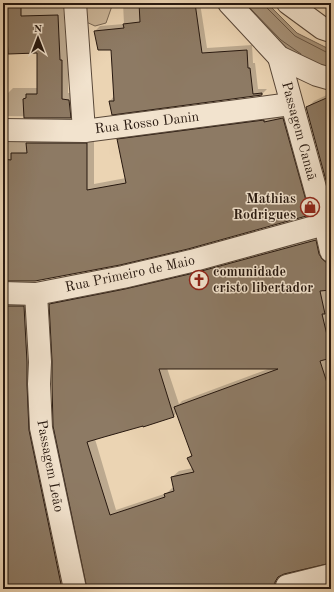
<svg xmlns="http://www.w3.org/2000/svg" width="334" height="592" viewBox="0 0 334 592" font-family="'Old Standard TT',serif">
<style>
.green{fill:#cab497;stroke:#786653}
.water{fill:#a8947b;stroke:#746250}
.shadow{fill:#0003;fill-rule:evenodd}
.lines{fill:none;stroke-linecap:round;stroke-linejoin:round}
.shore{stroke:#685645;stroke-width:1}
.building{fill:#8d7a64;stroke:#27180f;fill-rule:evenodd}
.minor-casing{stroke:#584738;stroke-width:24}
.minor{stroke:#f2e3ce;stroke-width:22}
.labels{text-anchor:middle;dominant-baseline:central;stroke-width:3;stroke-linejoin:round;paint-order:stroke}
.street-label{font-size:14px;fill:#27180f;stroke:#f2e3ce}
.poi-label{font-size:14px;font-weight:bold;fill:#27180f;stroke:#f2e3ce;text-anchor:end}
</style>
<rect width="100%" height="100%" fill="#ebd4b3"/>
<filter id="stains"><feTurbulence type="fractalNoise" baseFrequency=".005" numOctaves="4"/><feColorMatrix values="0 0 0 0 .2 0 0 0 0 .09 0 0 0 0 .02 0 0 0 .5 -.17"/></filter>
<radialGradient id="worn" r=".72"><stop offset=".6" stop-color="#630" stop-opacity="0"/><stop offset="1" stop-color="#630" stop-opacity=".3"/></radialGradient>
<path class="green" d="M82,3H113L106,23L95,26L84,21Z"/>
<path class="water" d="M240,3H267L297,33L331,50V73L302,60L278,43Z"/>
<g class="shadow">
<path d="M3,3H63L67,54H68V93H75L77,111L70,117L3,116V98H7V94L13,88H38V52L3,53Z"/>
<path d="M123,3H200L207,48L252,45L253,63H255L258,89H267L262,94L113,114L110,101L114,96L112,48L95,31L100,26L124,24Z"/>
<path d="M331,93V195L307,108L314,101Z"/>
<path d="M289,112L316,208L309,214L3,280V134L94,137V184L126,178L118,140L125,133Z"/>
<path d="M322,234L331,255V357L327,358L331,369V562L284,573L281,575V583L286,589H88L53,361L50,305L57,298ZM167,368H271L182,401L179,404ZM177,412L192,454L188,458L193,468L179,471L172,477L174,487L172,488L167,493L116,510L95,439L144,425L174,416Z"/>
<path d="M3,297L30,300L71,589H3Z"/>
<path d="M331,584V589H309Z"/>
</g>
<g class="lines">
<g class="shore">
<path d="M245,3L281,40L301,54"/>
<path d="M264,3L266,7L295,36L328,53L331,54"/>
</g>
</g>
<g class="building">
<path d="M139,3H172V6L195,3L202,53L247,50L248,68H250L253,94L262,93V95L112,115L109,101H114L111,50H98L94,31L124,28L123,24L140,22Z"/>
<path d="M3,7H21V16L58,15L60,60H62V99L69,100L71,118H24L23,99L26,98V94H37V53L8,54L7,38H3Z"/>
<path d="M331,96V199L306,107Z"/>
<path d="M283,118L310,215L188,249L120,265L35,281H3V159L11,160V153H27L26,143H87V190L126,183L117,139L264,120V122Z"/>
<path d="M316,240L319,254L322,259L327,263H331V290L320,291L325,314H322L331,352V358L320,361L331,395V563L284,574L278,577L275,582V589H87L53,426L52,384V361L49,304L125,289L194,273ZM159,369H278L174,407L192,456L187,458L194,472L171,477L174,491L164,494L165,497L110,515L87,442L104,437L143,426V427L174,417Z"/>
<path d="M3,306H24L27,362V385L29,430L62,589H3Z"/>
</g>
<g class="lines">
<g class="minor-casing">
<g id="minor">
<path d="M75,3L84,131"/>
<path d="M229,3L279,57L317,75L331,79"/>
<path d="M288,3L322,28L331,31"/>
<path d="M279,57L325,224L331,251"/>
<path d="M3,130L84,131L291,104"/>
<path d="M3,293L36,294L123,277L191,261L325,224"/>
<path d="M36,294L40,362L39,384L41,428L75,589"/>
<path d="M287,586L331,575"/>
</g>
</g>
<use href="#minor" class="minor"/>
</g>
<defs>
<g id="shop-ring" transform="scale(1)"><circle r="9.5" fill="#f2e3ce" stroke="#8f2418" stroke-width="1.5"/><path d="M-5-2.5h2.3a2.7 3.5 0 0 1 5.4 0H5L5.5 6h-11ZM-1.5-2.5h3a1.5 2.3 0 0 0-3 0Z" fill="#8f2418"/></g>
<g id="church-ring" transform="scale(1)"><circle r="9.5" fill="#f2e3ce" stroke="#8f2418" stroke-width="1.5"/><path d="M-1.2-6h2.4v3.5h3.3v2.4h-3.3V6h-2.4V-.1h-3.3v-2.4h3.3Z" fill="#8f2418"/></g>
</defs>
<g fill-rule="evenodd">
<use href="#shop-ring" x="310" y="207"/>
<use href="#church-ring" x="199" y="280"/>
</g>
<g class="labels">
<g class="street-label">
<text transform="translate(147 123) rotate(-7)">Rua Rosso Danin</text>
<text transform="translate(299 131) rotate(75)">Passagem Canaã</text>
<text transform="translate(130 274) rotate(-12)">Rua Primeiro de Maio</text>
<text transform="translate(50 466) rotate(79)">Passagem Leão</text>
</g>
<g class="poi-label">
<text x="296" y="199">Mathias<tspan x="296" dy="16">Rodrigues</tspan></text>
<text x="213" y="272" text-anchor="start">comunidade<tspan x="213" dy="16">cristo libertador</tspan></text>
</g>
</g>
<rect width="334" height="592" fill="none" stroke="#ebd4b3" stroke-width="16"/>
<rect x="4" y="4" width="326" height="584" fill="none" stroke="#27180f" stroke-width="2"/>
<rect x="8" y="8" width="318" height="576" fill="none" stroke="#27180f"/>
<g transform="translate(38 38)" stroke="#f2e3ce" stroke-width="3" paint-order="stroke">
<path d="M0-3L7 15L0 10L-7 15Z" fill="#27180f"/>
<text y="-6" font-size="11" font-weight="bold" text-anchor="middle" fill="#27180f">N</text>
</g>
<rect width="100%" height="100%" filter="url(#stains)"/>
<rect width="100%" height="100%" fill="url(#worn)"/>
</svg>
